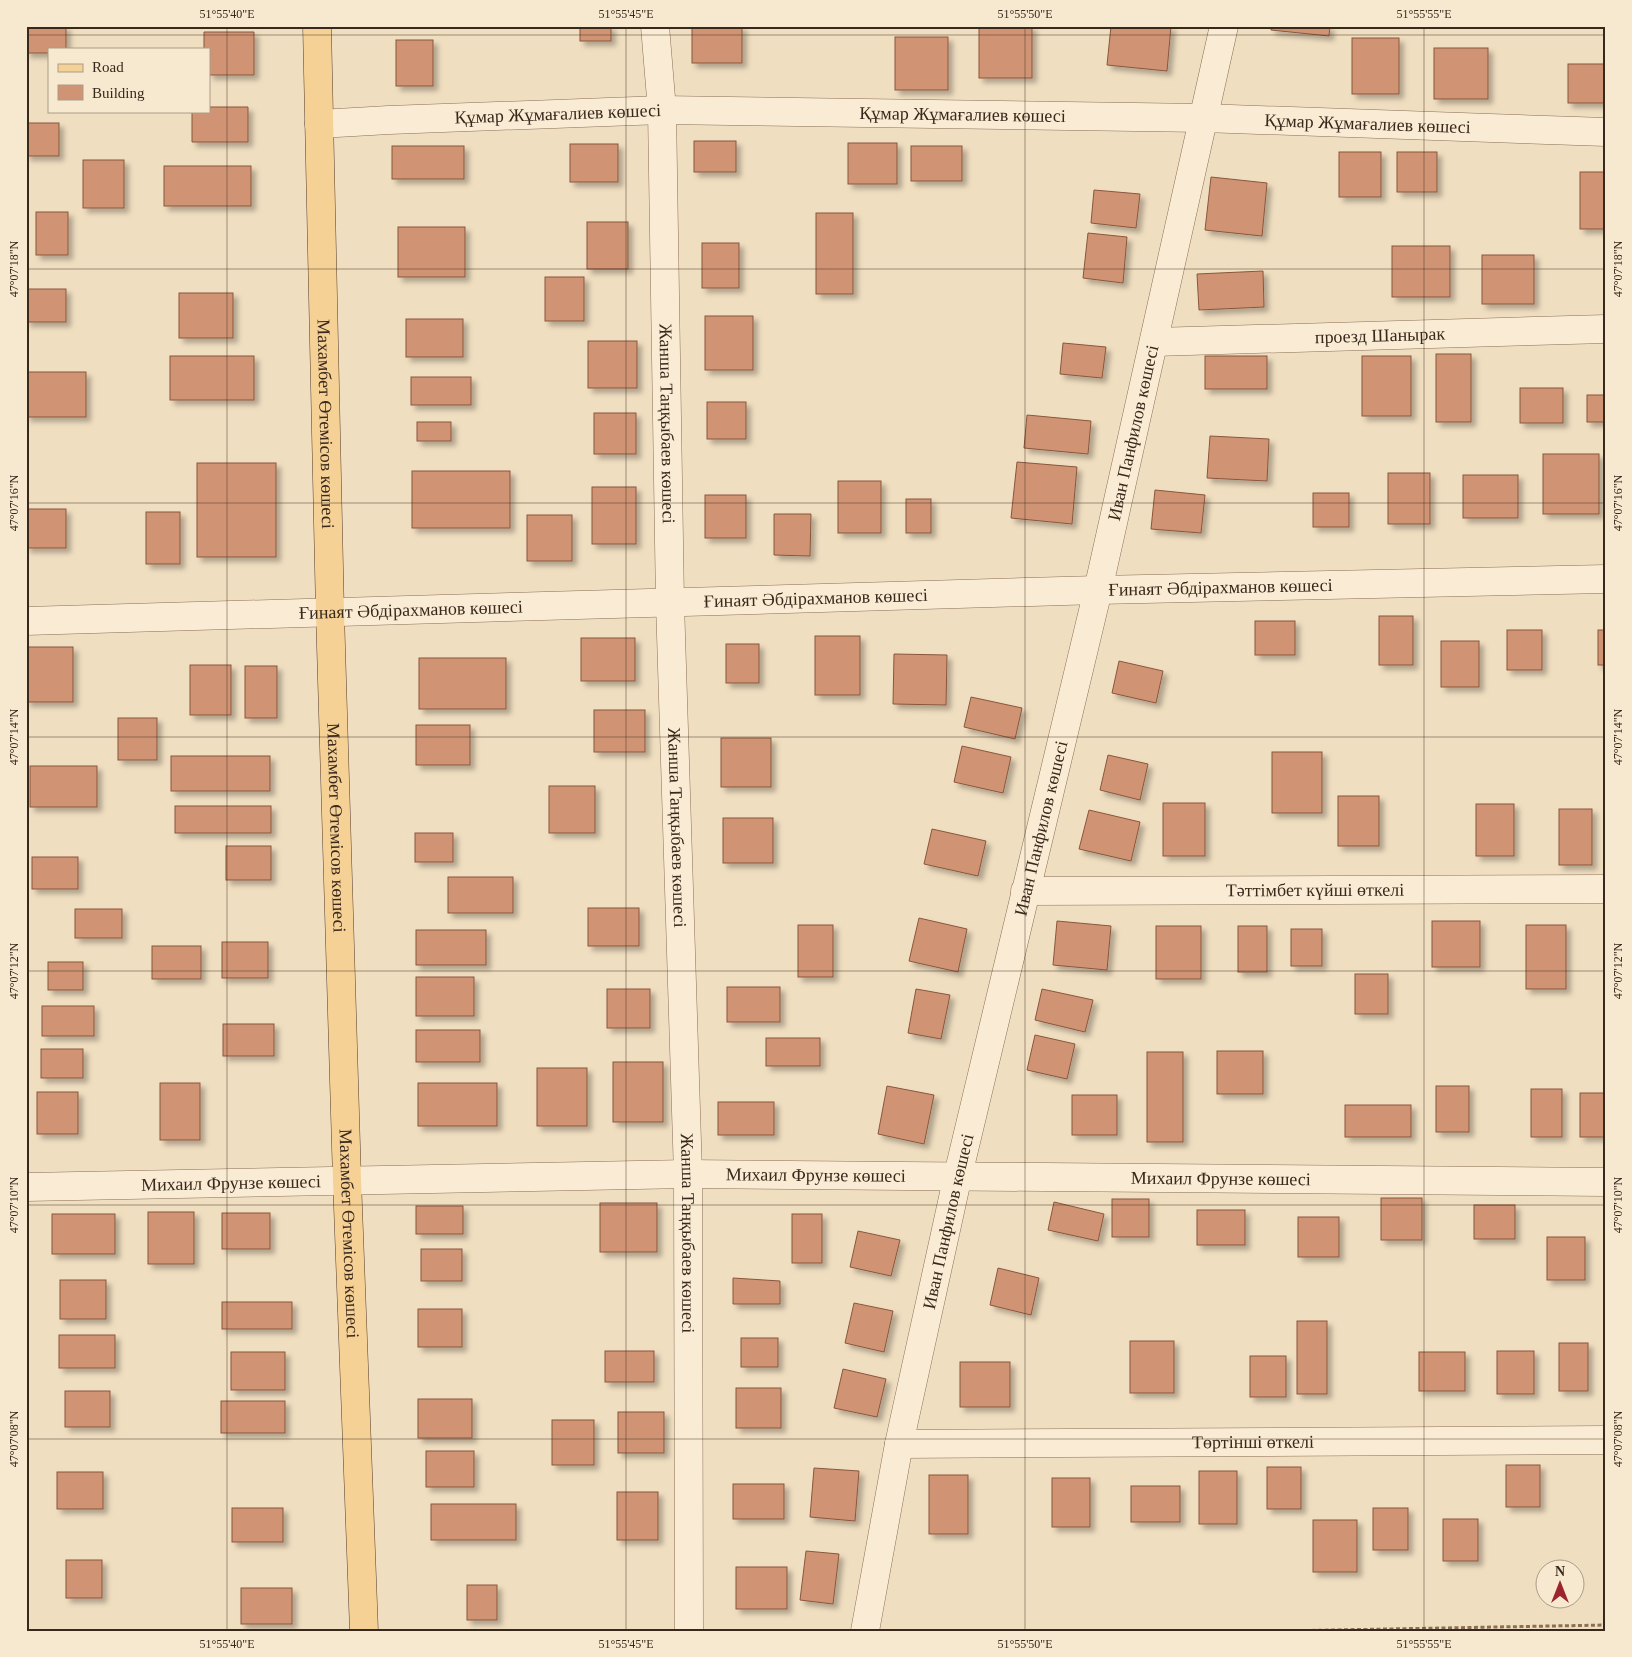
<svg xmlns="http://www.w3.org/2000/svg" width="1632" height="1657" viewBox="0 0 1632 1657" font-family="'Times New Roman',serif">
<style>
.building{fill:#d09474;stroke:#8a563c;filter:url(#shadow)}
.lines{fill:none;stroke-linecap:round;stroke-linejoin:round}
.minor-casing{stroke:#8a6f57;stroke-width:29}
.major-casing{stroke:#573d2c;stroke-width:29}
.path{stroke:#8a6f57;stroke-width:3;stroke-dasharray:4 2.5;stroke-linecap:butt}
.minor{stroke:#faecd4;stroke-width:28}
.major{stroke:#f5d196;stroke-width:28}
.ticks{fill:none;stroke:#39281c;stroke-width:1;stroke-opacity:0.45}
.labels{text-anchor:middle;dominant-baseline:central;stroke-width:4.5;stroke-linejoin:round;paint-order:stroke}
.street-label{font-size:18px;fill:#39281c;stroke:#f7e9d0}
.neatline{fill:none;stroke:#39281c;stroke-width:2}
.ticks-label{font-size:12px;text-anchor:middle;fill:#39281c}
</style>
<defs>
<filter id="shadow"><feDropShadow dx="4.5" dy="4.5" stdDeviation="2.5" flood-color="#0004"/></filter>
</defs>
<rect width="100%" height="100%" fill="#f0dec0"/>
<g class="building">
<path d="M26,26H66V49H49V53H26Z"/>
<rect x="580" y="26" width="31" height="15"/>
<rect x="692" y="26" width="50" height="37"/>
<rect x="979" y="26" width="53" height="52"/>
<path d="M1111,26H1171L1167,71L1107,65Z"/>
<path d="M1271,26H1330L1329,36L1271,30Z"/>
<path d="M204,32H254V75H209V49H204Z"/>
<rect x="895" y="37" width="53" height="53"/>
<rect x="1352" y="38" width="47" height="56"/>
<rect x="396" y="40" width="37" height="46"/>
<rect x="1434" y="48" width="54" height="51"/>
<rect x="1568" y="64" width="38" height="39"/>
<path d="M209,107H248V142H192V111H209Z"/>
<rect x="26" y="123" width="33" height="33"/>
<rect x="694" y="141" width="42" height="31"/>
<rect x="848" y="143" width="49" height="41"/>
<rect x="570" y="144" width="48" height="38"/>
<rect x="392" y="146" width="72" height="33"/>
<rect x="911" y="146" width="51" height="35"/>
<rect x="1339" y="152" width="42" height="45"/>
<rect x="1397" y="152" width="40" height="40"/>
<rect x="83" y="160" width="41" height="48"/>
<rect x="164" y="166" width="87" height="40"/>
<rect x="1580" y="172" width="26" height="57"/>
<path d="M1211,177L1267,183L1262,236L1205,230Z"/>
<path d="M1094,190L1140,194L1136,228L1091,223Z"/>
<rect x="36" y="212" width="32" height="43"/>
<rect x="816" y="213" width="37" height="81"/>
<rect x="587" y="222" width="41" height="47"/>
<rect x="398" y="227" width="67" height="50"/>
<path d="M1088,233L1127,237L1123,283L1083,278Z"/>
<rect x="702" y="243" width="37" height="45"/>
<rect x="1392" y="246" width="58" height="51"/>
<rect x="1482" y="255" width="52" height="49"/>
<path d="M1263,271L1264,307L1199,310L1197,274Z"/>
<rect x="545" y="277" width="39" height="44"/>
<rect x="26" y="289" width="40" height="33"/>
<rect x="179" y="293" width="54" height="45"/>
<rect x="705" y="316" width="48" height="54"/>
<rect x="406" y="319" width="57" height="38"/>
<rect x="588" y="341" width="49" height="47"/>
<path d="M1063,343L1106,347L1102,378L1060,374Z"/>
<rect x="1436" y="354" width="35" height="68"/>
<rect x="170" y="356" width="84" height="44"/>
<rect x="1205" y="356" width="62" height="33"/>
<rect x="1362" y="356" width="49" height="60"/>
<rect x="26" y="372" width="60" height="45"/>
<rect x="411" y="377" width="60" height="28"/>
<rect x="1520" y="388" width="43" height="35"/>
<rect x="1587" y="395" width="19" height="27"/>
<rect x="707" y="402" width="39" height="37"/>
<rect x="594" y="413" width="42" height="41"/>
<path d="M1027,415L1091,421L1088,454L1024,448Z"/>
<rect x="417" y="422" width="34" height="19"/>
<path d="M1210,436L1269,439L1267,481L1207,478Z"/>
<rect x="1543" y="454" width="56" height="60"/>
<path d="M1017,462L1077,467L1072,524L1011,518Z"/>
<rect x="197" y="463" width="79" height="94"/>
<rect x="412" y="471" width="98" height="57"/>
<rect x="1388" y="473" width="42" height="51"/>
<rect x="1463" y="475" width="55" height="43"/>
<rect x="838" y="481" width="43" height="52"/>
<rect x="592" y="487" width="44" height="57"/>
<path d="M1155,490L1205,495L1201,533L1151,529Z"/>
<rect x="1313" y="493" width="36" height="34"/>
<rect x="705" y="495" width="41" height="43"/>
<rect x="906" y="499" width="25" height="34"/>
<rect x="26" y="509" width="40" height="39"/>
<rect x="146" y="512" width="34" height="52"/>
<path d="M774,514H811L810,556L774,555Z"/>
<rect x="527" y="515" width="45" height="46"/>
<rect x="1379" y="616" width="34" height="49"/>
<rect x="1255" y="621" width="40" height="34"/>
<rect x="1507" y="630" width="35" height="40"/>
<rect x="1598" y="630" width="8" height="35"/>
<rect x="815" y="636" width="45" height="59"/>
<rect x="581" y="638" width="54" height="43"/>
<rect x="1441" y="641" width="38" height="46"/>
<rect x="726" y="644" width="33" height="39"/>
<rect x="26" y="647" width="47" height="55"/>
<path d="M894,654L947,655L946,705L893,704Z"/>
<rect x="419" y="658" width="87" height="51"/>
<path d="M1119,661L1163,671L1156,703L1112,693Z"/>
<rect x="190" y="665" width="41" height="50"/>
<rect x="245" y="666" width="32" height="52"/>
<path d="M971,697L1022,708L1015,739L964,727Z"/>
<rect x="594" y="710" width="51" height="42"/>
<rect x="118" y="718" width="39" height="42"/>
<rect x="416" y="725" width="54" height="40"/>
<rect x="721" y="738" width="50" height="49"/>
<path d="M962,746L1011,757L1003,793L954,782Z"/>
<rect x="1272" y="752" width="50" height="61"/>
<path d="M1108,755L1148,764L1140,800L1100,790Z"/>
<rect x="171" y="756" width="99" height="35"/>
<rect x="30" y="766" width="67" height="41"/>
<rect x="549" y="786" width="46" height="47"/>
<rect x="1338" y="796" width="41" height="50"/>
<rect x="1163" y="803" width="42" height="53"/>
<rect x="1476" y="804" width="38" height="52"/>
<rect x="175" y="806" width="96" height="27"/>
<rect x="1559" y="809" width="33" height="56"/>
<path d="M1089,810L1140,822L1131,861L1079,849Z"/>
<rect x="723" y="818" width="50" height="45"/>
<path d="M932,829L986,841L978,876L924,864Z"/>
<rect x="415" y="833" width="38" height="29"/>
<rect x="226" y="846" width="45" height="34"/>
<rect x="32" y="857" width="46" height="32"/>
<rect x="448" y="877" width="65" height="36"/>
<rect x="588" y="908" width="51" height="38"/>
<rect x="75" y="909" width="47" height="29"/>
<path d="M919,918L967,929L958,972L909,961Z"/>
<path d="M1057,921L1111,926L1107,970L1053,965Z"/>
<rect x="1432" y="921" width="48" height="46"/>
<rect x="798" y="925" width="35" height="52"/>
<rect x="1526" y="925" width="40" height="64"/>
<rect x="1156" y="926" width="45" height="53"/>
<rect x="1238" y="926" width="29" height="46"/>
<rect x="1291" y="929" width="31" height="37"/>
<rect x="416" y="930" width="70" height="35"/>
<rect x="222" y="942" width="46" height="36"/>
<rect x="152" y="946" width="49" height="33"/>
<rect x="48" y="962" width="35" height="28"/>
<rect x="1355" y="974" width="33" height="40"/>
<rect x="416" y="977" width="58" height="39"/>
<rect x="727" y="987" width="53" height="35"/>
<rect x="607" y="989" width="43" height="39"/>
<path d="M916,989L950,995L941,1039L908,1033Z"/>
<path d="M1042,989L1093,1000L1085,1032L1035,1020Z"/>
<rect x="42" y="1006" width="52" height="30"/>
<rect x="223" y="1024" width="51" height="32"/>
<rect x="416" y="1030" width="64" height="32"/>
<path d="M1035,1035L1075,1044L1067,1079L1027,1070Z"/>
<rect x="766" y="1038" width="54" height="28"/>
<rect x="41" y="1049" width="42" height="29"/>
<rect x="1217" y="1051" width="46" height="43"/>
<rect x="1147" y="1052" width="36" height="90"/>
<rect x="613" y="1062" width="50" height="60"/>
<rect x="537" y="1068" width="50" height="58"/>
<rect x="160" y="1083" width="40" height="57"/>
<rect x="418" y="1083" width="79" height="43"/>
<path d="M887,1086L934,1095L924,1144L878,1134Z"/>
<rect x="1436" y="1086" width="33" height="46"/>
<rect x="1531" y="1089" width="31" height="48"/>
<rect x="37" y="1092" width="41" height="42"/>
<rect x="1580" y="1093" width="26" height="44"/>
<rect x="1072" y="1095" width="45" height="40"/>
<rect x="718" y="1102" width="56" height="33"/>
<rect x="1345" y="1105" width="66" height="32"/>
<rect x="1381" y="1198" width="41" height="42"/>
<rect x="1112" y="1199" width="37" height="38"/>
<path d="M1054,1202L1104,1214L1098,1241L1048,1230Z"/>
<rect x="600" y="1203" width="57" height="49"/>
<rect x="1474" y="1205" width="41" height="34"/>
<rect x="416" y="1206" width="47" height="28"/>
<rect x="1197" y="1210" width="48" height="35"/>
<rect x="148" y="1212" width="46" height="52"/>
<rect x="222" y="1213" width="48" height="36"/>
<rect x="52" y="1214" width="63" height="40"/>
<rect x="792" y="1214" width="30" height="49"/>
<rect x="1298" y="1217" width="41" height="40"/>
<path d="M858,1231L900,1240L891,1276L850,1267Z"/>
<rect x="1547" y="1237" width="38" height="43"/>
<rect x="421" y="1249" width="41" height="32"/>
<path d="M998,1268L1039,1278L1031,1315L990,1305Z"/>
<path d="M733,1278L780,1281V1304H733Z"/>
<rect x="60" y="1280" width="46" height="39"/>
<rect x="222" y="1302" width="70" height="27"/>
<path d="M854,1303L893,1311L884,1352L845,1343Z"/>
<rect x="418" y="1309" width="44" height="38"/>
<rect x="1297" y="1321" width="30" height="73"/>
<rect x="59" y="1335" width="56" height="33"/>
<rect x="741" y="1338" width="37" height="29"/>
<rect x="1130" y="1341" width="44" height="52"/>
<rect x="1559" y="1343" width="29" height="48"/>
<rect x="605" y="1351" width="49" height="31"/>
<rect x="1497" y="1351" width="37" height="43"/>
<rect x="231" y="1352" width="54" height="38"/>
<rect x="1419" y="1352" width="46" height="39"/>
<rect x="1250" y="1356" width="36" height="41"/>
<rect x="960" y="1362" width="50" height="45"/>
<path d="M843,1369L886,1379L877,1417L834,1408Z"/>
<rect x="736" y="1388" width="45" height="40"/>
<rect x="65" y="1391" width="45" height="36"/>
<rect x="418" y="1399" width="54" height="39"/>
<rect x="221" y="1401" width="64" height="32"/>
<rect x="618" y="1412" width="46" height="41"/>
<rect x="552" y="1420" width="42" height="45"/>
<rect x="426" y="1451" width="48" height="36"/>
<rect x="1506" y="1465" width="34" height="42"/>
<rect x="1267" y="1467" width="34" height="42"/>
<path d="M814,1468L859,1471L855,1521L810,1517Z"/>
<rect x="1199" y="1471" width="38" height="53"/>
<rect x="57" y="1472" width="46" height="37"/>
<rect x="929" y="1475" width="39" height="59"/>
<rect x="1052" y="1478" width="38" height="49"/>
<rect x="733" y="1484" width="51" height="35"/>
<rect x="1131" y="1486" width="49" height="36"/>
<rect x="617" y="1492" width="41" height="48"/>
<rect x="431" y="1504" width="85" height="36"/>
<rect x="232" y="1508" width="51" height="34"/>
<rect x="1373" y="1508" width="35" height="42"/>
<rect x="1443" y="1519" width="35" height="42"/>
<rect x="1313" y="1520" width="44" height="52"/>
<path d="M806,1551L839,1554L833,1604L800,1600Z"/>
<rect x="66" y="1560" width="36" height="38"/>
<rect x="736" y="1567" width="51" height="42"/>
<rect x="467" y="1585" width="30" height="35"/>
<rect x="241" y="1588" width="51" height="36"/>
</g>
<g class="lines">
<g class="minor-casing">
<g id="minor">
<path id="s1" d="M655,26L662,110L670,603L688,1174L689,1631"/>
<path id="s2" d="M319,124L389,120L662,110L1203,118L1606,132"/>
<path id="s3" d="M1154,342L1606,329"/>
<path id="s4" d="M26,621L1098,590L1606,579"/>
<path id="s5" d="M1025,891L1606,889"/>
<path id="s6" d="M26,1187L688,1174L1606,1182"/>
<path id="s7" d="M899,1444L1606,1440"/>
<path id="s8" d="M865,1631L899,1444L958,1175L1098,590L1224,26"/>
</g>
</g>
<g class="major-casing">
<g id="major">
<path id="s9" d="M317,26L330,613L347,1180L364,1631"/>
</g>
</g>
<path class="path" d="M1279,1631L1606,1625"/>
<use href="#minor" class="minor"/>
<use href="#major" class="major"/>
</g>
<path class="ticks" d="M227,26V1631M626,26V1631M1025,26V1631M1424,26V1631M26,35H1606M26,269H1606M26,503H1606M26,737H1606M26,971H1606M26,1205H1606M26,1439H1606"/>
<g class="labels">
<g class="street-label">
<text stroke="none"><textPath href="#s2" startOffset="239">Құмар Жұмағалиев көшесі</textPath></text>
<text stroke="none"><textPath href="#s2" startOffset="644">Құмар Жұмағалиев көшесі</textPath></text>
<text stroke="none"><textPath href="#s2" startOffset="1049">Құмар Жұмағалиев көшесі</textPath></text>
<text stroke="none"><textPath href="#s3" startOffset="226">проезд Шанырак</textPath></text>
<text stroke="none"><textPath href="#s1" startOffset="398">Жанша Таңқыбаев көшесі</textPath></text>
<text stroke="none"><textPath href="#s9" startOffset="398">Махамбет Өтемісов көшесі</textPath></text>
<text stroke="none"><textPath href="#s8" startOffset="1228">Иван Панфилов көшесі</textPath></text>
<text stroke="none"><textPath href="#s4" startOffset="1195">Ғинаят Әбдірахманов көшесі</textPath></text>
<text stroke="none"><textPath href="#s4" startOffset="790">Ғинаят Әбдірахманов көшесі</textPath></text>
<text stroke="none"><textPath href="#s4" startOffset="385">Ғинаят Әбдірахманов көшесі</textPath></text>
<text stroke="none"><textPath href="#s1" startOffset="802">Жанша Таңқыбаев көшесі</textPath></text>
<text stroke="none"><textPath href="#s8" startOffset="822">Иван Панфилов көшесі</textPath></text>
<text stroke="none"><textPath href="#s9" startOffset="802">Махамбет Өтемісов көшесі</textPath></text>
<text stroke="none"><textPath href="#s5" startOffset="290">Тәттімбет күйші өткелі</textPath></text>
<text stroke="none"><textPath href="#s6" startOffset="790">Михаил Фрунзе көшесі</textPath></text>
<text stroke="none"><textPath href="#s6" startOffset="1195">Михаил Фрунзе көшесі</textPath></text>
<text stroke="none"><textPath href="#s6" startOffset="205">Михаил Фрунзе көшесі</textPath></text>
<text stroke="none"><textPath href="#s8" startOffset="418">Иван Панфилов көшесі</textPath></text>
<text stroke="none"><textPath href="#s9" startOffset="1208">Махамбет Өтемісов көшесі</textPath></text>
<text stroke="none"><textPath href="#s1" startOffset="1208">Жанша Таңқыбаев көшесі</textPath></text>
<text stroke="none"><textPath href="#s7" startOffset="354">Төртінші өткелі</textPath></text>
</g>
</g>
<rect width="1632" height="1657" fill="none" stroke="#f7e9d0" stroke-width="55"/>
<rect x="48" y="48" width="162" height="65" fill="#f7e9d0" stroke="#ab9c88"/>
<rect x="58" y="64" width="25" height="8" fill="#f5d196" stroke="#ab9c88"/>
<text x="92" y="72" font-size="15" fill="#39281c">Road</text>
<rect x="58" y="85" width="25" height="15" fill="#d09474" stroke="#ab9c88"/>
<text x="92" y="98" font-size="15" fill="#39281c">Building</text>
<g transform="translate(1560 1584)"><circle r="24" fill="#f7e9d0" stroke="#ab9c88"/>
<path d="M0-4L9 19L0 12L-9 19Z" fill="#9c242d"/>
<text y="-8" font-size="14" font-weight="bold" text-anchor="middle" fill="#39281c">N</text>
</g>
<rect x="28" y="28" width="1576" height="1602" class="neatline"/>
<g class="ticks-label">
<text x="227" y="18">51°55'40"E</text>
<text x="626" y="18">51°55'45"E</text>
<text x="1025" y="18">51°55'50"E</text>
<text x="1424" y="18">51°55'55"E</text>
<text transform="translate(14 269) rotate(-90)" y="4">47°07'18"N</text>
<text transform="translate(1618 269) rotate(-90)" y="4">47°07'18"N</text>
<text transform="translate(14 503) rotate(-90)" y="4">47°07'16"N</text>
<text transform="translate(1618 503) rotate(-90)" y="4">47°07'16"N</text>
<text transform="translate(14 737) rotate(-90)" y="4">47°07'14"N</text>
<text transform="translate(1618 737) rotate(-90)" y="4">47°07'14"N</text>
<text transform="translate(14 971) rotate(-90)" y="4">47°07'12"N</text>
<text transform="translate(1618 971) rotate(-90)" y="4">47°07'12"N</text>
<text transform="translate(14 1205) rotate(-90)" y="4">47°07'10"N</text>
<text transform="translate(1618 1205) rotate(-90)" y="4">47°07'10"N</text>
<text transform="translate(14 1439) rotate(-90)" y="4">47°07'08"N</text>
<text transform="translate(1618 1439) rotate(-90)" y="4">47°07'08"N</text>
<text x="227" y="1648">51°55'40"E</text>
<text x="626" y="1648">51°55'45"E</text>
<text x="1025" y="1648">51°55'50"E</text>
<text x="1424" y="1648">51°55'55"E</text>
</g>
</svg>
